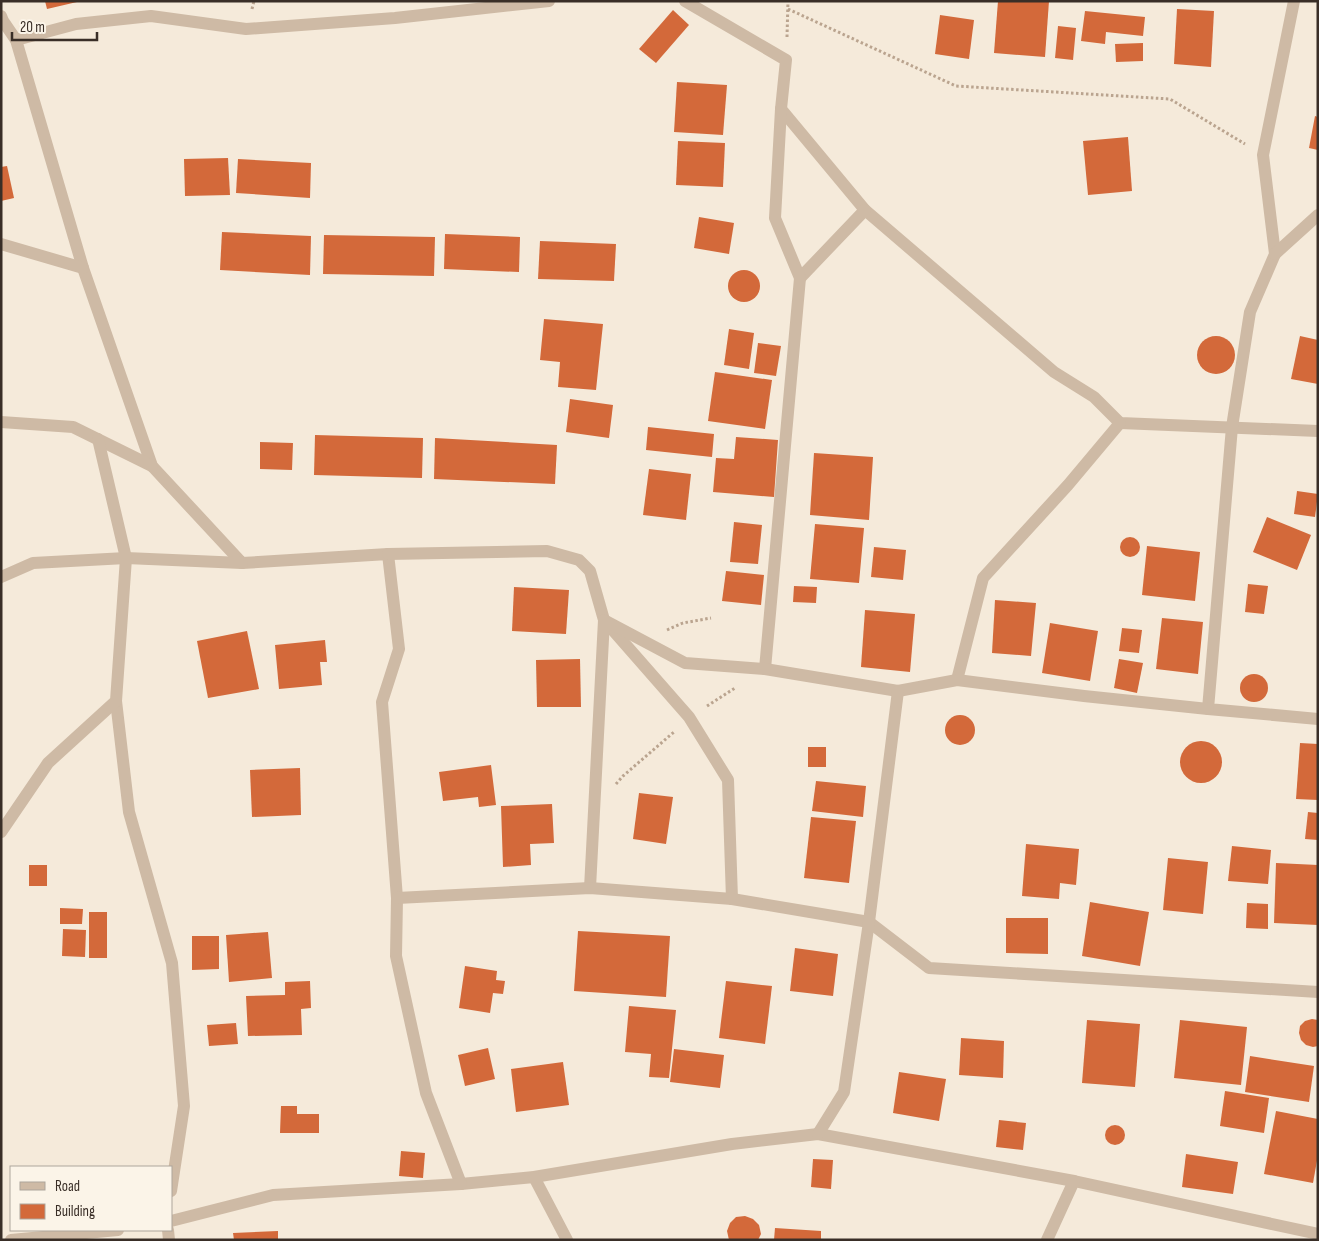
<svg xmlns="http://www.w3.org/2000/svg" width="1319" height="1241" viewBox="0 0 1319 1241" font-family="'Sofia Sans Condensed',sans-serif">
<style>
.building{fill:#d3693a}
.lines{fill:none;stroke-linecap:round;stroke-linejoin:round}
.path{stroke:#baa48f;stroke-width:3;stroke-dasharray:2.5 2.5;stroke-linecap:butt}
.street{stroke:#cebaa5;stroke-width:12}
</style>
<rect width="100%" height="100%" fill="#f5eada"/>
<g class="building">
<path d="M45,1H77V2L47,9Z"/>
<path d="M998,1H1049L1045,57L994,53Z"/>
<path d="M1177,9L1214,11L1211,67L1174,64Z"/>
<path d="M673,10L689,25L656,63L639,49Z"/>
<path d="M1085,11L1145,17L1143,36L1106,32L1105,44L1081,41Z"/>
<path d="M940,15L974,20L969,59L935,54Z"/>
<path d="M1058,26L1076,28L1073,60L1055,58Z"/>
<path d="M1143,43V61L1116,62L1115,44Z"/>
<path d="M677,82L727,85L723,135L674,132Z"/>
<path d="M1315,116L1318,117V150L1309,148Z"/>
<path d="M1128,137L1132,191L1088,195L1083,141Z"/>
<path d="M678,141L725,143L723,187L676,185Z"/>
<path d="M228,158L230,195L185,196L184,159Z"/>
<path d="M238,159L311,163L310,198L236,193Z"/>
<path d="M7,166L14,198L1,201V167Z"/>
<path d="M699,217L734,223L729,254L694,248Z"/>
<path d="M222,232L311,236L310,275L220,270Z"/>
<path d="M445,234L520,237L519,272L444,269Z"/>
<path d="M324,235L435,237L434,276L323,274Z"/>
<path d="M540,241L616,244L614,281L538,279Z"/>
<circle cx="744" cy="286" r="16"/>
<path d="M544,319L603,324L596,390L558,387L560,362L540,360Z"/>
<path d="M729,329L754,333L749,369L724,365Z"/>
<circle cx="1216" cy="355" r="19"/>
<path d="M1300,336L1318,340V384L1291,379Z"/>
<path d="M758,343L781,346L776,376L754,373Z"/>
<path d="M715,372L772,380L765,429L708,421Z"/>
<path d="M570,399L613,405L609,438L566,432Z"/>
<path d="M648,427L714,434L712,457L646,450Z"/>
<path d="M315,435L423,438L422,478L314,475Z"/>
<path d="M736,437L778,440L774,497L713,492L716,458L734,459Z"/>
<path d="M435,438L557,445L555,484L434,479Z"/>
<path d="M260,442L293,443L292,470L260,469Z"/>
<path d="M814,453L873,457L869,520L810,515Z"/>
<path d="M649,469L691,474L686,520L643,515Z"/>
<path d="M1297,491L1318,494L1315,517L1294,514Z"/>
<path d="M1267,517L1311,535L1297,570L1253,552Z"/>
<path d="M734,522L762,525L758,564L730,562Z"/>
<path d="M815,524L864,528L859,583L810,579Z"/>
<circle cx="1130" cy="547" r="10"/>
<path d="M1147,546L1200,552L1195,601L1142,595Z"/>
<path d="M874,547L906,550L903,580L871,577Z"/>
<path d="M726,571L764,575L761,605L722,601Z"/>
<path d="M1248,584L1268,586L1264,614L1245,612Z"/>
<path d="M794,586L817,587L816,603L793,602Z"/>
<path d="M514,587L569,590L566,634L512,631Z"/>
<path d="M995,600L1036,603L1031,656L992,653Z"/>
<path d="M865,610L915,614L910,672L861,667Z"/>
<path d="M1162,618L1203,622L1198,674L1156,669Z"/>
<path d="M1050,623L1098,631L1090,681L1042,673Z"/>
<path d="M1122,628L1142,630L1139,653L1119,651Z"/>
<path d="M247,631L259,689L208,698L197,641Z"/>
<path d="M325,640L327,662H320L322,685L279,689L275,645Z"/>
<path d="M580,659L581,707H537L536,660Z"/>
<path d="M1119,659L1143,663L1137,693L1114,688Z"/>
<circle cx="1254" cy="688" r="14"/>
<circle cx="960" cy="730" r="15"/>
<circle cx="1201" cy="762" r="21"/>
<path d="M1300,743L1318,744V800L1296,799Z"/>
<rect x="808" y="747" width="18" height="20"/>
<path d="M491,765L496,805L479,807L478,797L443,801L439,772Z"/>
<path d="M300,768L301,815L252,817L250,770Z"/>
<path d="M816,781L866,786L863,817L812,811Z"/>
<path d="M639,793L673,797L666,844L633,839Z"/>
<path d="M552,804L554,843L530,844L531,865L503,867L501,806Z"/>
<path d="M1308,812L1318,813V840L1305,839Z"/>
<path d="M811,817L856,821L849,883L804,878Z"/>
<path d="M1026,844L1079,849L1076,885L1060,883L1059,899L1022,896Z"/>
<path d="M1232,846L1271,850L1268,884L1228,881Z"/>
<path d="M1168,858L1208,862L1203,914L1163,910Z"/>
<path d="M1276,863L1318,865V925L1274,923Z"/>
<rect x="29" y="865" width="18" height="21"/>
<path d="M1090,902L1149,912L1140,966L1082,956Z"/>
<path d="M1247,903L1268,904V929L1246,928Z"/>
<path d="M60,908L83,909L82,924H60Z"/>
<rect x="89" y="912" width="18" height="46"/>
<path d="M1006,918H1048V954L1006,953Z"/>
<path d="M63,929L86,930L85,957L62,956Z"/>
<path d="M578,931L670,936L666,997L574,991Z"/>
<path d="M268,932L272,978L229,982L226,935Z"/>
<path d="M192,936H219V969L192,970Z"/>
<path d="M795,948L838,954L833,996L790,991Z"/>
<path d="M465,966L497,971L496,980L505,981L503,994L493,993L490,1013L459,1008Z"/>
<path d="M310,981L311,1008L301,1009L302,1035L248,1036L246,996L285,995V982Z"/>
<path d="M726,981L772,986L765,1044L719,1038Z"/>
<path d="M629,1006L676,1010L669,1078L649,1077L651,1054L625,1052Z"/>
<path d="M1312,1019L1318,1020V1046L1313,1047L1306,1045L1301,1040L1299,1033L1300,1026L1305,1021Z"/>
<path d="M1087,1020L1140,1024L1135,1087L1082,1083Z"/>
<path d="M1180,1020L1247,1027L1241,1085L1174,1078Z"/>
<path d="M236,1023L238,1044L209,1046L207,1025Z"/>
<path d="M961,1038L1004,1041L1003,1078L959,1075Z"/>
<path d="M488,1048L495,1079L465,1086L458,1055Z"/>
<path d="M674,1049L724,1055L720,1088L670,1082Z"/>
<path d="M1250,1056L1314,1066L1309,1102L1245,1092Z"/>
<path d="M563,1062L569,1105L516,1112L511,1069Z"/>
<path d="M899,1072L946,1079L939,1121L893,1113Z"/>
<path d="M1225,1091L1269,1098L1264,1133L1220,1126Z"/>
<path d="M281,1106H297V1114H319V1133H280Z"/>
<path d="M1276,1111L1318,1119V1155L1313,1183L1264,1174Z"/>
<path d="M999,1120L1026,1123L1023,1150L996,1147Z"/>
<circle cx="1115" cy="1135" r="10"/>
<path d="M401,1151L425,1153L423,1178L399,1176Z"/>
<path d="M1186,1154L1238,1162L1233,1194L1182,1187Z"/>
<path d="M813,1159L833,1160L831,1189L811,1187Z"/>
<path d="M745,1216L753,1219L759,1225L761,1234L758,1240H729L727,1231L730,1223L736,1217Z"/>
<path d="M775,1228L821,1231V1240H774Z"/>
<path d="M278,1231V1240H234L233,1233Z"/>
</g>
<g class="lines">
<g class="path">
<path d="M252,9L254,1"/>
<path d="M788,9L956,86L1170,99L1245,144"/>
<path d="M787,37L788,1"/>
<path d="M667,630L683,623L711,618"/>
<path d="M707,706L735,688"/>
<path d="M616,784L623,776L674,732"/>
</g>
<g class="street">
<path d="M685,1L786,60L781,109L865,210L1054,372L1094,397L1120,423L1318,431"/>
<path d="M1294,1L1263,155L1275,254L1250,312L1232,427L1208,709L1318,719"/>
<path d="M1,16L3,21L16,40L83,268L152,466L242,563L388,554L399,649L382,702L397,898L396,956L426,1093L461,1184L534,1177L732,1144L818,1134L1074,1181L1318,1234"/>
<path d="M16,40L76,24L151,16L246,29L395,18L549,1"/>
<path d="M1,244L83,268"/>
<path d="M1275,254L1318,215"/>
<path d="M800,278L865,210"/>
<path d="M1,422L73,427L152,466"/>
<path d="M388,554L547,551L579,560L590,571L604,620L689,717L728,780L732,899"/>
<path d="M1,577L33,563L126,558L242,563"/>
<path d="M765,669L800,278L775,218L781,109"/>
<path d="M957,680L983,578L1068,485L1120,423"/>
<path d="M116,701L129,812L172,963L184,1106L171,1191"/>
<path d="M1,832L48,763L116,701L126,558L98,439"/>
<path d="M590,888L604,620L685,663L765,669L898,691L957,680L1084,696L1208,709"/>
<path d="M397,898L590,888L732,899L869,922L929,968L1318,992"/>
<path d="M818,1134L844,1092L869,922L898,691"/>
<path d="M534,1177L567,1240"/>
<path d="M171,1221L273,1195L461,1184"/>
<path d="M168,1230L169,1240"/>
<path d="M11,1240L118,1230"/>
<path d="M1047,1240L1074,1181"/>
</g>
</g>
<rect width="1319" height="1241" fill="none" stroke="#392e27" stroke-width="5"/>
<rect x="10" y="1166" width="162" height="65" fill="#fbf4e8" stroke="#ada59b"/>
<rect x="20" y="1182" width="25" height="8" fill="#cebaa5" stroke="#ada59b"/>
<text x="55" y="1191" font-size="15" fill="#392e27">Road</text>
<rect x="20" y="1204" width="25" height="15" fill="#d3693a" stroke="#ada59b"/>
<text x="55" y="1216" font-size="15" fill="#392e27">Building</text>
<path d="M12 32v8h85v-8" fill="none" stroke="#392e27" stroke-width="2.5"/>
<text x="20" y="32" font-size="15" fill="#392e27" stroke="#fbf4e8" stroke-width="4" paint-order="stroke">20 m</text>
</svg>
